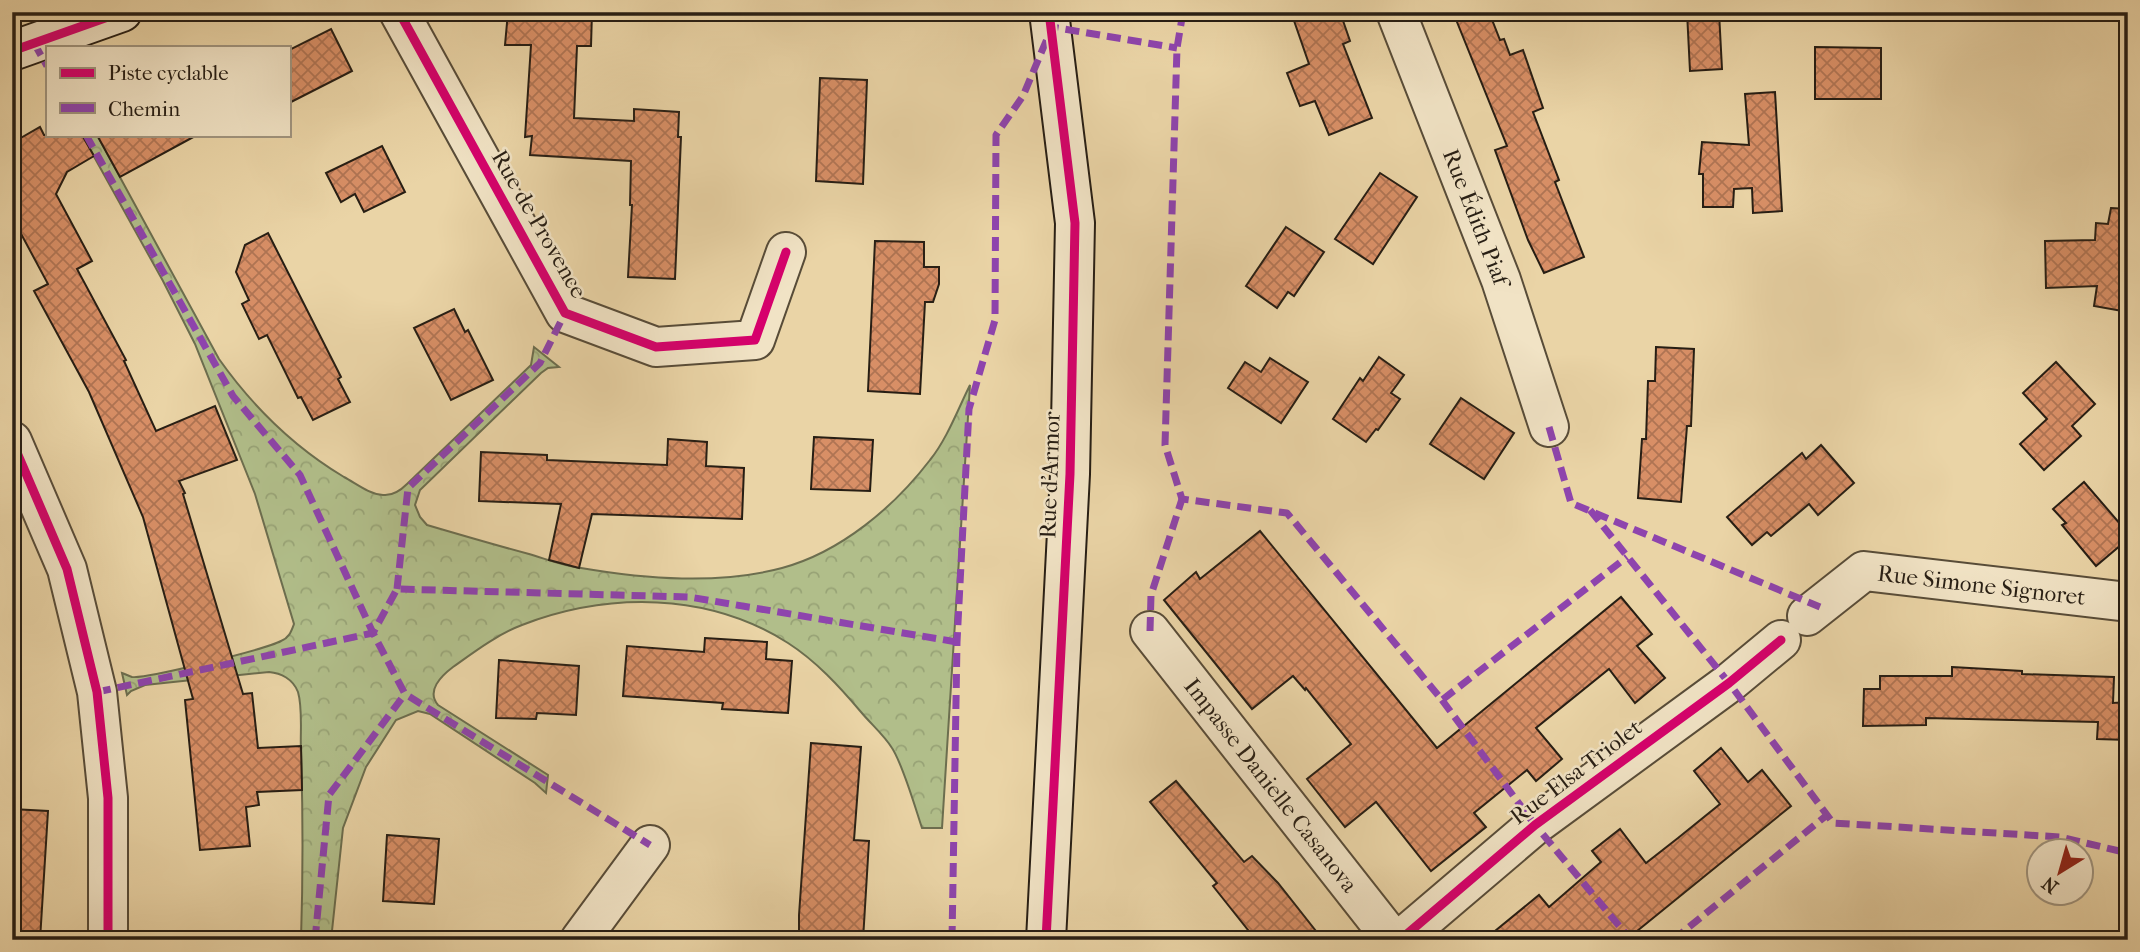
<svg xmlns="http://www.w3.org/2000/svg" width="2140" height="952" viewBox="0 0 2140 952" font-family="'IM FELL French Canon',serif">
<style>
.forest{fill:url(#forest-crowns);stroke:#6c6e4f;stroke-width:2}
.building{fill:url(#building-cross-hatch);stroke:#271e14;stroke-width:2}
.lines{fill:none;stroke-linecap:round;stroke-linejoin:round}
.street-casing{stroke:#584c38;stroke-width:42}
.secondary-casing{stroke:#271e14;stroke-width:42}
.street{stroke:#f1e3c5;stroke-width:38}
.secondary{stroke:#f1e3c5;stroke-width:38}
.quiet{stroke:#8e44ad;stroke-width:7;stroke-dasharray:14 7;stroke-linecap:butt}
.cycleway-casing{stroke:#f1e3c5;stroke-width:13}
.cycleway{stroke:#d6006c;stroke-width:9}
.labels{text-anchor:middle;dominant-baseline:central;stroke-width:5;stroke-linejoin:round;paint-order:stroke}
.street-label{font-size:23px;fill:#271e14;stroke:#f1e3c5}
</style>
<defs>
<pattern id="forest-crowns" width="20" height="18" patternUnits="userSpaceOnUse" patternTransform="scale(1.75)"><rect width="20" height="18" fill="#b1be8a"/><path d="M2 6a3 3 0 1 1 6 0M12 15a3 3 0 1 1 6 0" fill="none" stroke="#98a376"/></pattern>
<pattern id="building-cross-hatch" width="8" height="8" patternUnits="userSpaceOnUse" patternTransform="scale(1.75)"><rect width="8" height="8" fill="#d88f66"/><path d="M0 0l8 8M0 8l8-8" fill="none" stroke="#af7453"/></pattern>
</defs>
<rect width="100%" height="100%" fill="#ead4a6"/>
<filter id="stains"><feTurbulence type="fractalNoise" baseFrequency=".00286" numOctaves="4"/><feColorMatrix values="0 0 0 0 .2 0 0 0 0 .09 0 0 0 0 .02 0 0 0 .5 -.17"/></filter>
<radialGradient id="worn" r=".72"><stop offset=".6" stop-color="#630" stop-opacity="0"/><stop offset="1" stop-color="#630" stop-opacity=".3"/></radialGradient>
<path class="forest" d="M82,135H97L219,359C253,407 294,447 344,477C357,484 369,494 383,495C392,496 401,490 407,484L531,365L534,347L559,367L548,368L541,373L420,490L415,505L420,517L427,525C461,535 495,545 529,554C546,559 563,566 581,568C646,579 718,585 782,568C841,552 894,507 930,460C947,439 958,409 970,385L942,828H922C915,807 903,765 892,748C884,735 871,724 861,712C839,686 816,661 788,643C708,592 608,592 522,625C498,634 474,652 453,667C441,676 426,691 438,705L548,775L546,793L535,783L430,714L418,711L396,720L366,767L343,828L331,940H301C303,877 303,814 301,751C300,733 303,709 298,692C293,679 281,673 269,672L145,685L131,691L127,695L122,673C125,674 129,676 132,677C146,679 266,649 281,641C289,638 291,632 294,624L255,494L195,344L163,281Z"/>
<g class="building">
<path d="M508,12H592L591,46H577L574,118L634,121V109L679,112L678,137H681L675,279L628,277L632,205H630L631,161L530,155L532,136L525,137L531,45H505Z"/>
<path d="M1291,12H1340L1350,41L1343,44L1372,118L1329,135L1315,101L1300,106L1287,73L1309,64Z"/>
<path d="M1453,12H1489L1500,40L1504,39L1510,55L1523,50L1543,108L1533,112L1559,180L1555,182L1584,257L1544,273L1528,240L1495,150L1507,146Z"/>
<path d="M1687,12H1719L1722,69L1690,71Z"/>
<path d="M331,29L352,71L289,103V50Z"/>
<path d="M1815,47L1881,48V99H1815Z"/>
<path d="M820,78L867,80L863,184L816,181Z"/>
<path d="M1775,92L1782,211L1753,213L1752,188L1734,189L1733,207H1703V174H1699L1702,142L1749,145L1745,94Z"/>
<path d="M40,127L44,135H82L94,156L67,172L56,194L92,261L77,269L126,360L124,361L156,431L215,406L237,460L179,481L185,493L183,494L243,694L252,693L258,748L301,746L302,790L257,792L259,805L246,807L250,846L200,850L185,700L193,699L143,517L89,392L34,291L48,284L12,217V143Z"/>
<path d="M97,135H197L120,177Z"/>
<path d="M382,146L405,192L364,212L355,194L341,202L326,173Z"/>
<path d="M1380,173L1417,197L1373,264L1335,239Z"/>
<path d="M2111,208L2128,209V312L2094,306L2097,286L2046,288L2045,241L2095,240L2096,223L2108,224Z"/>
<path d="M1286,227L1324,252L1294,296L1288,292L1277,308L1246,286Z"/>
<path d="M268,233L341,377L338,379L350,402L313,420L301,397L298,398L267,335L259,339L242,304L249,300L236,272L245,245Z"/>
<path d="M875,241L924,242V267H939V284L933,302H925L920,394L868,391Z"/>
<path d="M454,309L465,332L468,330L493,380L451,400L414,328Z"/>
<path d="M1656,347L1694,349L1691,426H1687L1681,502L1638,498L1642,439H1646L1648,381H1655Z"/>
<path d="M1379,357L1404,375L1391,393L1400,399L1378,430L1376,429L1366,442L1333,419L1360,378L1363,381Z"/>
<path d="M1270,358L1308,382L1281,423L1228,388L1245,362L1261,372Z"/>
<path d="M2056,362L2095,404L2072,426L2081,436L2044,470L2020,444L2047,419L2023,393Z"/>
<path d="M1461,398L1514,433L1484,479L1430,444Z"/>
<path d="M814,437L873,440L870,491L811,489Z"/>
<path d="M668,439L707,442L706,466L744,468L742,519L592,514L579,568L549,560L561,504L479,501L481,452L547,455V460L667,465Z"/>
<path d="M1821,445L1854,483L1818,515L1809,504L1771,536L1767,532L1752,545L1727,517L1802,453L1806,459Z"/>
<path d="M2084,482L2128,533V539L2096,566L2062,525L2066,523L2053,509Z"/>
<path d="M1260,531L1437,748L1621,597L1652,634L1637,646L1665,678L1635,703L1609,669L1536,728L1562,759L1536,781L1527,770L1474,813L1486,827L1431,871L1376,802L1345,827L1307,779L1351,744L1306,688L1305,690L1293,676L1252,709L1164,600L1196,572L1200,579Z"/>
<path d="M705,638L767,642L766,659L792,661L788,713L722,709L723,703L623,696L627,646L704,652Z"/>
<path d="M499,660L579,666L576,715L537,713L536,719L496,718Z"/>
<path d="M1952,667L2022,671V674L2114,677L2113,703L2128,702V740L2097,739L2098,722L1926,718V725L1863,726L1864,689H1880V676H1952Z"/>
<path d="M811,743L861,747L854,840L869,841L863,940H799V915Z"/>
<path d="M1721,748L1748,782L1762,770L1791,806L1626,940H1484L1539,895L1549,907L1601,862L1592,851L1620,829L1646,863L1678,838L1720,804L1694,771Z"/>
<path d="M1176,781L1244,862L1252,856L1278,883L1323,940H1256L1213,886L1217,883L1150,802Z"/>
<path d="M12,809L48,811L40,940H12Z"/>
<path d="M387,835L439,839L434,904L383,901Z"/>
</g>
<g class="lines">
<g class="street-casing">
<g id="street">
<path d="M399,12L565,313L656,347L755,340L786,252"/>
<path id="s1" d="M1396,12L1501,280L1549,427"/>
<path d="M12,441L67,569L97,692L108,798V940"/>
<path id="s2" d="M1807,616L1864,571L2128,602"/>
<path id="s3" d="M1150,631L1393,940"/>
<path d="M580,940L650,845"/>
<path d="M1400,940L1535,825L1729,683L1781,640"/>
</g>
</g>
<g class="secondary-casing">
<g id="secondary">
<path d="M12,51L122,12"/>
<path d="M1046,940L1070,474L1075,223L1049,12"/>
</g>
</g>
<use href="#street" class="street"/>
<use href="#secondary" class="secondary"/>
<g class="quiet">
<path d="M1183,12L1177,48L1165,445L1182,499L1287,513L1442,700L1627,557"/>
<path d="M34,43L47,66"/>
<path d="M86,135L233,396L300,475L373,633L405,694L650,845"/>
<path d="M1549,427L1571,503L1820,607"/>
<path d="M1590,510L1729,683L1833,823L2060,837L2128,853"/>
<path d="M397,589L408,488L540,363L565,313"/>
<path d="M1150,631L1151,595L1182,499"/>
<path d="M97,692L373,633L397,589L689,597L957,642"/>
<path d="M1442,700L1535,825L1631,940"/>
<path d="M315,940L329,795L405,694"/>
<path d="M952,940L957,642L969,409L995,320L996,135L1023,96L1052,27L1177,48"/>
<path d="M1673,940L1827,815"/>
</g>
<g class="cycleway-casing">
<g id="cycleway">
<path d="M399,12L565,313L656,347L755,340L786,252"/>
<path d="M12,51L122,12"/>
<path d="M12,441L67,569L97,692L108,798V940"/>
<path d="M1046,940L1070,474L1075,223L1049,12"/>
<path d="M1400,940L1535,825L1729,683L1781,640"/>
</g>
</g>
<use href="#cycleway" class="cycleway"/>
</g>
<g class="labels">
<g class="street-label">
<text stroke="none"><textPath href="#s1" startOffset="220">Rue Édith Piaf</textPath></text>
<text transform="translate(539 224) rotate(60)">Rue de Provence</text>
<text transform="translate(1050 475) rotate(-88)">Rue d'Armor</text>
<text stroke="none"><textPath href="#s2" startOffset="191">Rue Simone Signoret</textPath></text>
<text transform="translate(1576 772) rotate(-37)">Rue Elsa Triolet</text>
<text stroke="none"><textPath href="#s3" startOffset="196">Impasse Danielle Casanova</textPath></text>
</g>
</g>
<rect width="2140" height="952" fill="none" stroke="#ead4a6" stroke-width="42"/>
<rect x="14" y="14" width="2112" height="924" fill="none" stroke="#271e14" stroke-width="3.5"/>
<rect x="21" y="21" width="2098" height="910" fill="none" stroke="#271e14" stroke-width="2"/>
<rect x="46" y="46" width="245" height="91" fill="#f1e3c5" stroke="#a0947e" stroke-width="2"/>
<rect x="60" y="68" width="35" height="10" fill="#d6006c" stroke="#a0947e" stroke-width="2"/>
<text x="108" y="80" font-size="21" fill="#271e14">Piste cyclable</text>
<rect x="60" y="103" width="35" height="10" fill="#8e44ad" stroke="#a0947e" stroke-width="2"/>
<text x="108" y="116" font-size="21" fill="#271e14">Chemin</text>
<g transform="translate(2060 872) rotate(217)"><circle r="33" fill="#f1e3c5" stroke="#a0947e" stroke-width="2"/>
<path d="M0-5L12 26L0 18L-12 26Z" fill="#8f2418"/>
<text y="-10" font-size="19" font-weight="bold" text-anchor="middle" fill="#271e14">N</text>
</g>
<rect width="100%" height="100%" filter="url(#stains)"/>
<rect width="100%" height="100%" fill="url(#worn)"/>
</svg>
